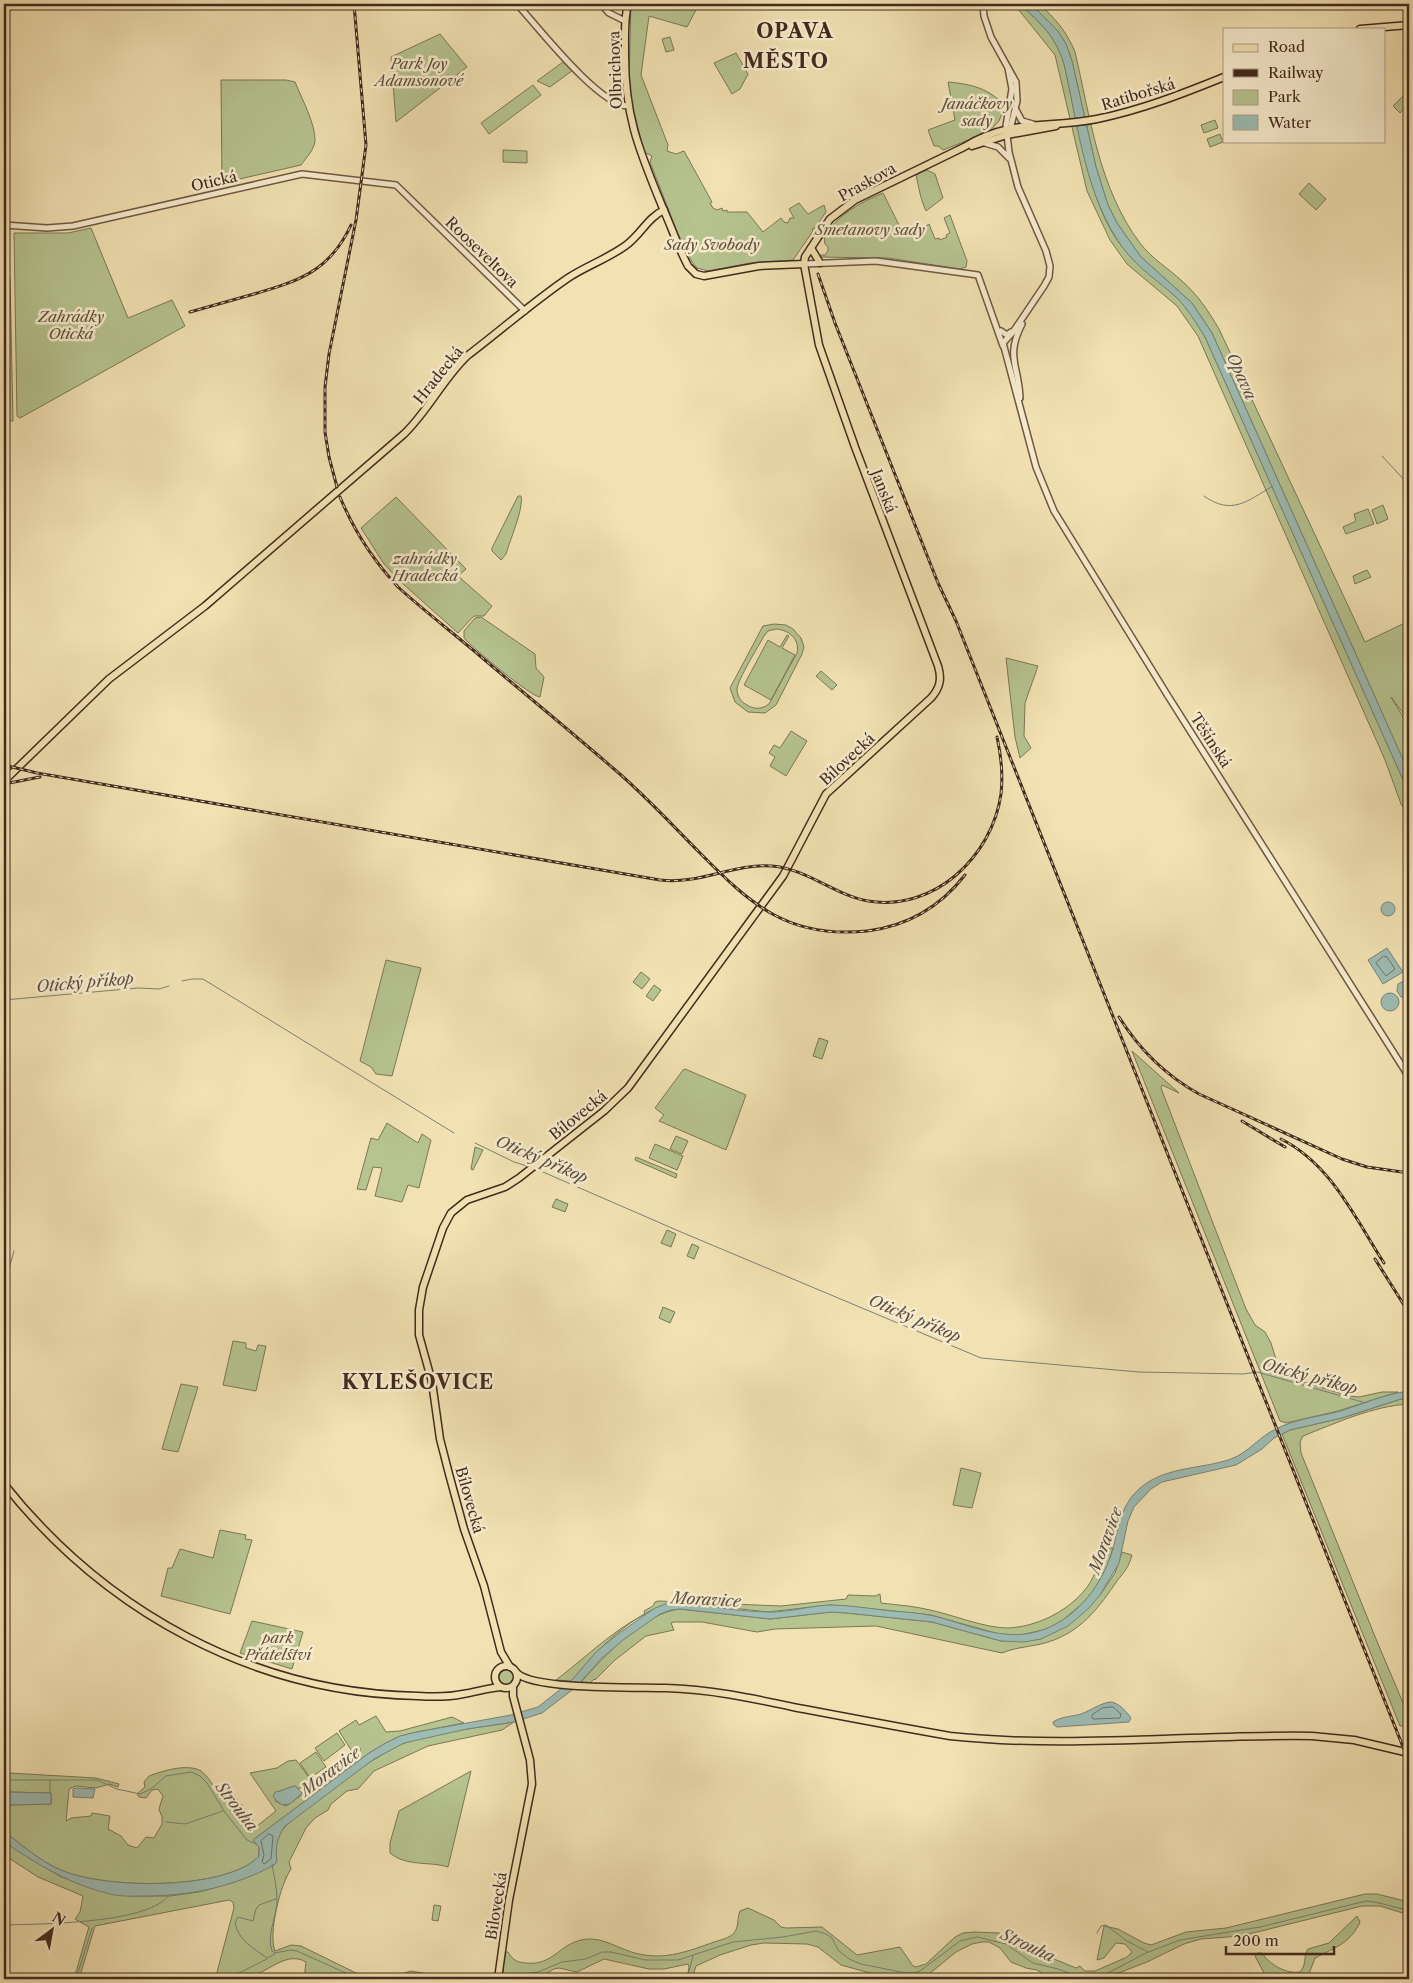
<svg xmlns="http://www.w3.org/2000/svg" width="1413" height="1983" viewBox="0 0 1413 1983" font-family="'Libre Caslon Text',serif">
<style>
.green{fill:#b6c490;stroke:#7c7757;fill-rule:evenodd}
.water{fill:#9dbcb4;stroke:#798278}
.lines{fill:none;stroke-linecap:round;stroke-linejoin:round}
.shore{stroke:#707369;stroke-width:1}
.stream{stroke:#798278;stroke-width:1}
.minor-casing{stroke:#6f5843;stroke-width:8}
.major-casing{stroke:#432a1e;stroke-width:9}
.minor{stroke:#f7ecce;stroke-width:5}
.major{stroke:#f2e2b3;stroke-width:6}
.rail-casing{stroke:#432a1e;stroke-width:3}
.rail{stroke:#f7ecce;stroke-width:1;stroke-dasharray:4;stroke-linecap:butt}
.labels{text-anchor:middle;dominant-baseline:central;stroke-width:5;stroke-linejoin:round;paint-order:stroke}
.park-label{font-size:15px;font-style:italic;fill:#60503a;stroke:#f7ecce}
.street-label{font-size:15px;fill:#432a1e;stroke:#f7ecce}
.water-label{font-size:16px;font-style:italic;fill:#5a4e44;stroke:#f7ecce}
.district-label{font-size:20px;font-weight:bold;letter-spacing:1px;fill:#432a1e;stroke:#f7ecce}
</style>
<rect width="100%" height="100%" fill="#f2e2b3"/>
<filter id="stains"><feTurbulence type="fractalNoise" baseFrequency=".004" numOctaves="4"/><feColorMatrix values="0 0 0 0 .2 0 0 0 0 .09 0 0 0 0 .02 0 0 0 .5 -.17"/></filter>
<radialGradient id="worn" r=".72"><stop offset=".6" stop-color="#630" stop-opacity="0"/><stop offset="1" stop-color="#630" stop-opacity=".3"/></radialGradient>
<g class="green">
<path d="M631,4H699L687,27L649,16L641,75L668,145L667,151L676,154L684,151L712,202L710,203L713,208L717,210L722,208L723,211L727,210V212H747L763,232L781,218L784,222L788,223L790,218H794L789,209L799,203L808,214L824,205L826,212L814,229H812L813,231L793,260L750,263L708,271L697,268L692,262L678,234L650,162L652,156L644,152L631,100L629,82Z"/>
<path d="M1014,4H1020C1041,24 1055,35 1064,64C1076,115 1089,209 1123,248C1141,269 1165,285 1184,305C1192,315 1199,327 1205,337L1409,793V817L1401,804L1385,760L1198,336L1177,306L1127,264L1110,240L1087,191L1055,55Z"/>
<path d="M1031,4H1039C1055,18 1067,32 1075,52C1090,116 1099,189 1140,243C1152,259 1168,268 1182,281C1198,295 1209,312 1219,329L1365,642L1409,621V721L1391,697L1409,727V773L1212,333L1192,303L1141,257L1117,223L1108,205L1096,167L1072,61L1066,44L1058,31Z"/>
<path d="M440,34L467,67L396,122L391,57Z"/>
<path d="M670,37L674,50L666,52L662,39Z"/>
<path d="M736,53L748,74L740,89L732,94L714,63Z"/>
<path d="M563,62L567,63L573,70L550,87L537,81Z"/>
<path d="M221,80H286L295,82C301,97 316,125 315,141C314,150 306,158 301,165L222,183Z"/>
<path d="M948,82C972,84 990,89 1005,106L999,121L989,132L943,150L938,146H934L928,130L955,120Z"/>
<path d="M533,85L541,95L489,134L481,123Z"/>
<path d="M1403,96L1409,103L1400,113L1393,106Z"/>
<path d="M1215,120L1218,128L1204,133L1201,125Z"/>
<path d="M1220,134L1223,142L1210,147L1207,139Z"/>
<path d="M503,150L527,151V163L503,162Z"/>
<path d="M927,170L935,174L943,198L926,211C920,198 919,188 916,175Z"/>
<path d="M1309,183L1326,199L1316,210L1299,194Z"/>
<path d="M883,193L905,237L920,230L929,224L935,239L939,238L940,240L947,237L946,235L950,233L944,218L950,215L967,261L966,267L960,269L888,258L818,257V255H825L828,251V247L825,244L824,236C839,214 859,203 883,193Z"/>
<path d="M91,228L128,318L172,300L185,326L20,418L17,416L14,233H68Z"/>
<path d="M4,278H10L13,421H4Z"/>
<path d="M518,496H521C524,508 510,540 506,554L501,560L492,551V548Z"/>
<path d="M396,497L466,569L458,576L492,606L484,616H474L458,633L402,583L384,564L361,528Z"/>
<path d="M1383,505L1388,519L1377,524L1372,510Z"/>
<path d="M1368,509L1374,524L1346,534L1343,527L1356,521L1354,514Z"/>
<path d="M1367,570L1371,577L1355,584L1353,576Z"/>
<path d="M481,617L535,654L536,668L544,677L540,697C531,697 472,647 464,638V631L475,618Z"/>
<path d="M774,624L786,625L793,629L801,638L804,647L802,654L776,705L765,713L748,712L735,702L730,688L763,626ZM776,629C789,630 800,639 797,653L769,704C762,709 755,710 747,705C741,702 737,696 737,689C738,679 758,647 764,636L768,631Z"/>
<path d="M787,635L789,636L782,648L795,655L771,700L744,685L768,640L780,647Z"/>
<path d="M1006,658L1038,666L1025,703L1024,736L1031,748L1020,758L1015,737Z"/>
<path d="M821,671L837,685L832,690L816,676Z"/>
<path d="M791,731L807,741L786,776L770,766L775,757L769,753L774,745L780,748Z"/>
<path d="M386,960L421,968L392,1076L376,1074L371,1067L360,1061Z"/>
<path d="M641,972L650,979L642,989L633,982Z"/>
<path d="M654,985L661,990L653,1001L646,996Z"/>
<path d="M819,1038L828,1041L822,1059L813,1056Z"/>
<path d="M1132,1051L1179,1093L1162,1085L1161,1088L1246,1309L1255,1325L1265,1332L1271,1343L1279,1369L1284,1376L1349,1396L1359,1397L1382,1392H1398L1338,1411L1286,1423L1280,1421Z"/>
<path d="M685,1069L746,1095L726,1150L659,1121L664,1115L655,1108L683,1070Z"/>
<path d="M387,1123L418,1143L422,1134L431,1140L419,1188L408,1185L402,1202L375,1196L382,1168L373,1167L366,1190L357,1189L371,1138L378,1140Z"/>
<path d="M676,1136L688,1141L682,1154L670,1149Z"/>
<path d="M655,1144L683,1156L677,1170L649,1158Z"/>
<path d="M475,1147L483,1150L473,1170L471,1169Z"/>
<path d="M636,1157L677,1174L676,1178L635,1160Z"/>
<path d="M556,1199L568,1204L565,1212L552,1207Z"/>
<path d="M667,1230L676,1234L671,1247L661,1243Z"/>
<path d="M692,1244L699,1247L694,1259L687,1256Z"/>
<path d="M663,1307L675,1312L670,1323L659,1318Z"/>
<path d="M233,1341L246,1343V1348L256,1351L258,1345L266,1346L256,1391L223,1385Z"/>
<path d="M181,1384L198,1387L178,1452L162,1449Z"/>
<path d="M1409,1398V1404C1373,1406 1336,1423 1303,1436L1300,1442L1301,1453L1376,1639L1409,1717V1726H1400L1282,1434L1290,1430L1342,1418L1401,1399Z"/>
<path d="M961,1468L981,1473L972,1508L953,1505Z"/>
<path d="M220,1530L246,1535L245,1539L252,1540L230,1614L161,1596L168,1568H172L180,1549L213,1558Z"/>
<path d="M1109,1548H1113L1107,1567L1094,1590L1083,1603L1063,1620L1047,1629L1021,1635L999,1634L931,1615L845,1606L829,1605L768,1612L678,1602C651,1604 616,1632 597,1652C588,1661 580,1672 571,1681L556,1680C585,1658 612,1631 645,1614L644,1611L653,1606L655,1602L658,1601L781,1606L846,1599L848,1595L875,1596L880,1594L881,1603C897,1605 915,1606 930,1610C954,1615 984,1628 1008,1628C1032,1627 1057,1616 1074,1601C1082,1594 1089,1586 1093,1577C1099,1567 1098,1555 1109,1548Z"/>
<path d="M1122,1552L1132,1555C1129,1567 1124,1572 1117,1581C1100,1606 1083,1629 1054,1640C1037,1647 1018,1646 1002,1653L876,1626L775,1629L757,1632L702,1622H674L671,1623L674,1630L646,1636L615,1660L595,1680L594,1679L590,1683L581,1682C603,1657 646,1612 680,1609L770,1619L831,1612L847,1613L932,1622L1001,1641L1041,1639L1100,1595L1115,1573Z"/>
<path d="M252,1621L303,1632L292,1669L240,1653Z"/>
<circle cx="507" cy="1678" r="8"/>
<path d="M376,1716L386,1732L400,1731L452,1717L464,1723L417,1732L400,1736L384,1744L369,1753L253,1840L259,1846V1856C227,1891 103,1889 61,1870C39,1861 23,1845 4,1832V1731L8,1732L4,1764L9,1773L96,1778L119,1784L118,1787L109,1784L96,1788L76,1786L69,1789L66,1821L71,1818L91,1816L92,1813L110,1816L108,1829L121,1836L128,1845L137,1848L146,1837L154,1838L162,1824V1817L159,1809L163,1796L158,1789L152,1790L146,1798L139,1797L137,1794L145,1787L144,1782L149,1776C162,1771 188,1763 201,1771C208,1776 213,1786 219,1793L223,1794L229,1788L257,1826L276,1811L250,1773L277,1768L288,1761L296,1760L311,1780L299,1789L295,1786L277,1792L275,1801L286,1806L299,1797L309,1784L361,1749L353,1753L339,1731L356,1720L359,1725ZM8,1792L51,1793V1804L10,1805Z"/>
<path d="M514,1722L502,1730L428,1746L374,1771L358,1789L347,1791L331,1804L328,1810L315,1818L306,1828L289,1862L291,1869C280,1885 268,1934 275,1951L291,1945L301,1946L356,1973L381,1979H304L306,1962C287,1951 271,1970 252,1976C241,1980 229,1979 217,1978L216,1976L234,1908L233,1902L229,1900L95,1926L79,1979H74L88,1930L89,1927L75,1919L80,1912L83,1896L38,1877L4,1855V1842L61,1877L132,1896H170L199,1892L234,1882L274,1865L277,1861C275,1853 275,1842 279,1835C288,1816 383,1750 405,1743C439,1731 478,1728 514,1722Z"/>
<path d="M337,1733L345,1745L324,1761L315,1748Z"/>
<path d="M316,1752L326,1767L310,1778L300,1763Z"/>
<path d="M471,1771L448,1867C429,1861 407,1867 390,1853V1843L399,1811Z"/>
<path d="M1365,1894H1377L1409,1902V1915L1380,1906H1362L1241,1936L1201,1939L1184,1944L1147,1962L1103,1979H1058L1046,1976L1037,1970L1026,1968L1011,1962L1000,1948L989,1942H982L972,1944L956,1952L923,1979H881V1976L841,1965L818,1947L807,1944L764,1943L751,1945L720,1955L696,1966L692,1979H687L689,1967L688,1964L664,1969H649L604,1959L577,1972L559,1968L554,1969L537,1979H503L504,1952H508C513,1960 516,1962 526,1963C552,1966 559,1945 581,1940C602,1935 619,1950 639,1954C666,1960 689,1951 714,1942C720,1940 730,1938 734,1933C739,1927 737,1918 740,1911L748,1908L774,1920L781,1927L786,1928L822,1927L857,1955L900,1947L913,1966L916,1967L926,1964L955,1937L963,1933L974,1932L999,1933L1013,1939L1037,1958L1054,1959L1076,1968L1080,1966L1085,1971H1095L1127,1957L1132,1952L1125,1944L1116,1943L1104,1958L1097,1960L1104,1926L1118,1929L1144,1943L1151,1945L1186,1932L1226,1928Z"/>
<path d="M434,1905L441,1906L438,1921L432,1920Z"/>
<path d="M1357,1916L1360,1922C1351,1943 1334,1948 1315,1958L1307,1979H1289L1265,1975L1255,1956L1257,1953H1262C1270,1965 1286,1974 1300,1972C1307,1965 1303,1956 1308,1949L1329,1943Z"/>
<path d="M411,1971C425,1974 485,1981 495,1975L494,1979H384Z"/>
</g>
<g class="water">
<path d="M1020,4H1031L1058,31L1066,44L1072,61L1096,167L1108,205L1117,223L1141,257L1192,303L1212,333L1409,773V793L1205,337C1196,323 1188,309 1176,297C1158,281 1138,268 1123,248C1085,196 1078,125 1064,64C1055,35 1041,24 1020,4Z"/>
<circle cx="1388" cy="909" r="7"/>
<path d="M1387,948L1403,972L1383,984L1368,960Z"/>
<path d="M1404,981H1409V998L1401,997L1397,991L1398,984Z"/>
<circle cx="1390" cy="1002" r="9"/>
<path d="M1409,1391V1398L1401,1399L1342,1418L1290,1430L1274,1438L1262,1449L1236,1465L1162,1482L1151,1489L1134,1507L1128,1521L1119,1563L1100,1595L1089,1608L1068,1626L1041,1639L1024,1642L1001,1641L932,1622L847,1613L831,1612L770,1619L680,1609L671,1610L660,1614L623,1640L602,1658L576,1687L542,1713L514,1722L467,1729L404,1743L374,1759L285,1826C277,1838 275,1848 277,1861L274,1865C234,1887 189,1896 145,1896C134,1896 121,1897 110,1894C71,1885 37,1864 4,1842V1832C23,1845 39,1861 61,1870C103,1889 227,1891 259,1856V1847L253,1840L369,1753L384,1744L400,1736L417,1732L511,1715L538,1707L571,1681L596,1652L618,1634L655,1608L668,1603L678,1602C707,1606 737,1611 766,1612C787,1613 808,1606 829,1605C850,1605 871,1609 892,1611C906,1612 921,1613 934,1616C970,1625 1007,1644 1045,1629C1079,1616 1103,1583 1113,1549C1118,1529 1121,1506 1137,1491C1162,1466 1199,1470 1231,1459C1248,1453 1260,1436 1276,1429C1295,1419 1316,1417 1337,1412C1361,1405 1384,1394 1409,1391Z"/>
<path d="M1111,1702C1119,1703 1127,1712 1131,1718L1129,1722L1057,1727L1054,1725L1053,1722C1062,1716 1071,1717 1081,1714C1092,1710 1100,1703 1111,1702Z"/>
<path d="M295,1786L302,1793L290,1804L282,1805L273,1797L275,1792C282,1792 287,1787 295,1786Z"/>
<path d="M76,1788L95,1789L93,1798L73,1797V1789Z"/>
<path d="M7,1792L51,1793V1804L10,1805L6,1801Z"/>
</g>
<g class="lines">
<g class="shore">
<path d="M1384,956L1387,957L1395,969L1386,976L1376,963Z"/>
<path d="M1113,1707L1121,1714L1120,1718L1094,1719L1092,1718V1715L1102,1708Z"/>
<path d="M269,1834L273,1836L271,1859L264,1864L262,1862L264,1855L261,1841Z"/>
</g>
<g class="stream">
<path d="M1382,456L1409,485"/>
<path d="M1204,496C1232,516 1247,501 1273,486"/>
<path d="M182,981L192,979H203L454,1133"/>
<path d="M4,1000L138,988L159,989L169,986"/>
<path d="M475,1143L514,1162L530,1167"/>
<path d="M536,1169L681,1232L981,1358L1139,1372L1243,1374L1257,1372L1366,1403"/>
<path d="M4,1286L14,1251"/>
<path d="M4,1780H97L117,1789L140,1794L151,1789L166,1776L191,1772L200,1776L207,1783L224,1811L247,1840L256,1844"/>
<path d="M9,1791V1780"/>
<path d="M50,1793V1780"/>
<path d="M166,1822L185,1824L223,1811"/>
<path d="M272,1864C274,1876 277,1888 277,1900C277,1916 266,1936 272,1951L275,1953L290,1950L297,1951L359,1979"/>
<path d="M4,1925C38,1924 150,1924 169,1895"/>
<path d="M1097,1933L1101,1926L1106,1925L1127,1941L1148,1952"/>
<path d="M275,1954L267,1958C253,1948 239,1941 235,1923L238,1917L253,1921L256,1909L259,1905L276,1899"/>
<path d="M224,1976L239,1973L267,1959"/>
<path d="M76,1979L92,1928"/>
<path d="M397,1979L431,1976L481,1979"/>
<path d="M490,1979L496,1978"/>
<path d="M506,1979V1977L538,1972L562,1962L586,1959L602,1952H611L645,1960H678L733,1942L783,1937L816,1931L826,1934L832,1938L838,1950L849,1959L861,1964L906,1973H914L920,1971L960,1941L977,1937L1006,1944L1033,1963L1058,1969L1084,1979L1108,1973L1146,1953L1180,1940L1260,1927L1366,1901C1381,1902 1394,1908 1409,1910"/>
<path d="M687,1979L693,1956"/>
</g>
<g class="minor-casing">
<g id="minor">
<path d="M517,4C537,26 599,106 628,106"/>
<path d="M601,4L609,13L625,21"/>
<path d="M983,4L984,16L991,37L1016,82L1017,101L1010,130"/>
<path d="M1008,68L1012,89L1006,126L1009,152L1018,187L1046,251L1050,266L1049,277L1044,286L1013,332L1003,343L1036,467L1054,511L1168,696L1409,1077"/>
<path d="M1016,110L1022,121L1033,124"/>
<path d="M985,143L998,147L1009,158"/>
<path d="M4,225L47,228L73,226L302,174L396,185L525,311"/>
<path d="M804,264L876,261L978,275L1003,346"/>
<path d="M1001,331L1007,335L1011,332"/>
<path d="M1020,398C1019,366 1005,357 1022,324"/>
</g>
</g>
<g class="major-casing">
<g id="major">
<path d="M628,4C624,19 625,34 625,49C624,114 638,148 662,206C671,226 678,247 688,266L696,274L704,276L759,266L804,264"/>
<path d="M1360,29L1409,25"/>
<path d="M972,146L1007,135L1056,126"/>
<path d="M811,248L820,263"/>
<path d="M4,781L109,679L205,606L404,434C428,411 443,379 467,356C501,330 533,302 568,278C586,266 607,259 625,246C640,236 647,218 664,210"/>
<path d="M4,1484C106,1612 253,1693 418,1696C433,1697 449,1697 463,1694C476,1692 488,1688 501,1687"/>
<circle cx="506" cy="1677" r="11"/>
<path d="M510,1667L501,1652L484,1586L464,1529L449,1474L440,1439L432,1382L419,1335V1310L423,1287L443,1228L451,1213L467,1200L505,1187L519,1178L604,1111L628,1088L783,876L826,794L931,698C940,688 942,679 938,666L855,447L819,345L804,264L805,257L830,219L855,200L964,147C1011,118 1047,129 1097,119C1141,110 1182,94 1224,77"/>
<path d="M517,1673C533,1690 639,1687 666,1688C709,1689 751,1698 793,1707C846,1717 898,1727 950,1736C1071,1749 1191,1734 1312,1736L1354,1740L1409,1753"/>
<path d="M498,1979L509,1900L532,1784L530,1760L513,1696V1687"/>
</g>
</g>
<use href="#minor" class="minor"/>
<use href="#major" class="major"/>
<g class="rail-casing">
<g id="rail">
<path d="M818,274L835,323L938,583L956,621L1409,1762"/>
<path d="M190,312C211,306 233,300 254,294C299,281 330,271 351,225"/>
<path d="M337,487L329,457L325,432V387L329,354L356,220L366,145L354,4"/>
<path d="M340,497C354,531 373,560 398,587C422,609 448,629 473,650C520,690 568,729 614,769C645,795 672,825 700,853C751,905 789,939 867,931C908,926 940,907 965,875"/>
<path d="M4,765L37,773L660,880C700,885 733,863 772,866C808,869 834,895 868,901C934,912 992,857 1001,794C1003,776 1001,755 997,737"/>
<path d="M4,784L40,777"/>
<path d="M1119,1017C1139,1049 1165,1075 1199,1094L1342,1159L1367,1167L1409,1173"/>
<path d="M1242,1121L1285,1147"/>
<path d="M1281,1139C1331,1164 1355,1218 1384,1263"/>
<path d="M1375,1259L1409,1313"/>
</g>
</g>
<use href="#rail" class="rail"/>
</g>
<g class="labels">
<g class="park-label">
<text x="419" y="63">Park Joy<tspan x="419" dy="17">Adamsonové</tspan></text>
<text x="977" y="103">Janáčkovy<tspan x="977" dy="17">sady</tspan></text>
<text x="870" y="229">Smetanovy sady</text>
<text x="712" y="244">Sady Svobody</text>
<text x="71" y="316">Zahrádky<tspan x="71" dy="17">Otická</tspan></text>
<text x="425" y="558">zahrádky<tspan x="425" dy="17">Hradecká</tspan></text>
<text x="278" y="1637">park<tspan x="278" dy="17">Přátelství</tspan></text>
</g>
<g class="street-label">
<text transform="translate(615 70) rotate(-92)">Olbrichova</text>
<text transform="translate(1138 94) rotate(-17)">Ratibořská</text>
<text transform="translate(214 181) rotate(-13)">Otická</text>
<text transform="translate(867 182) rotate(-29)">Praskova</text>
<text transform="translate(482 252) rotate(44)">Rooseveltova</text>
<text transform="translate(438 375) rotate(-51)">Hradecká</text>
<text transform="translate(884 491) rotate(69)">Janská</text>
<text transform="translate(1211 740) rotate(57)">Těšínská</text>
<text transform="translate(847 759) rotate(-43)">Bílovecká</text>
<text transform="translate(578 1115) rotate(-39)">Bílovecká</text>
<text transform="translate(470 1500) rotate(74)">Bílovecká</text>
<text transform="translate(496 1906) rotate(-81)">Bílovecká</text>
</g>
<g class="water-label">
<text transform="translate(1242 376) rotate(66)">Opava</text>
<text transform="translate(85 982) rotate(-5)">Otický příkop</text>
<text transform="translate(542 1159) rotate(23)">Otický příkop</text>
<text transform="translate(915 1318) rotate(23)">Otický příkop</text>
<text transform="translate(1310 1376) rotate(15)">Otický příkop</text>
<text transform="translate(1105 1540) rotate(-70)">Moravice</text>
<text transform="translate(706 1599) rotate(3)">Moravice</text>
<text transform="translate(330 1771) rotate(-37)">Moravice</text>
<text transform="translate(237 1806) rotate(52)">Strouha</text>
<text transform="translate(1028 1945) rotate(25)">Strouha</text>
</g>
<g class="district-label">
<text x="795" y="31">OPAVA</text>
<text x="786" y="61">MĚSTO</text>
<text x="418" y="1382">KYLEŠOVICE</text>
</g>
</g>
<rect width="1413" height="1983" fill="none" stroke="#f2e2b3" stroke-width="20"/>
<rect x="5" y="5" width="1403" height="1973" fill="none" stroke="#432a1e" stroke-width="2.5"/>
<rect x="10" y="10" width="1393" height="1963" fill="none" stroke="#432a1e"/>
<rect x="1223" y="28" width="162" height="115" fill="#f7ecce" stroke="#af9e88"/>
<rect x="1233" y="44" width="25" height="8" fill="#f2e2b3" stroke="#af9e88"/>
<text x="1268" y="52" font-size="15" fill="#432a1e">Road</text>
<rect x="1233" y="69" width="25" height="8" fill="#432a1e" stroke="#af9e88"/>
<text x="1268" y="78" font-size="15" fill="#432a1e">Railway</text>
<rect x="1233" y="90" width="25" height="15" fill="#b6c490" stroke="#af9e88"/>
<text x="1268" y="102" font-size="15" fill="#432a1e">Park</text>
<rect x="1233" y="115" width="25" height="15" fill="#9dbcb4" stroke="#af9e88"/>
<text x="1268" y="128" font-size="15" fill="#432a1e">Water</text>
<g transform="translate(52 1930) rotate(32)" stroke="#f7ecce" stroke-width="4" paint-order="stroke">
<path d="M0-4L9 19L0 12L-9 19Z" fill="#432a1e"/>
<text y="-8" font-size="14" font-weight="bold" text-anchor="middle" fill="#432a1e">N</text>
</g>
<path d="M1226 1946v8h108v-8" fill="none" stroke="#432a1e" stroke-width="2.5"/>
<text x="1233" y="1946" font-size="15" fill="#432a1e" stroke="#f7ecce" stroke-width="4" paint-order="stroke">200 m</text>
<rect width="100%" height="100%" filter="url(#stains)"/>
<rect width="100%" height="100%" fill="url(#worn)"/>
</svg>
